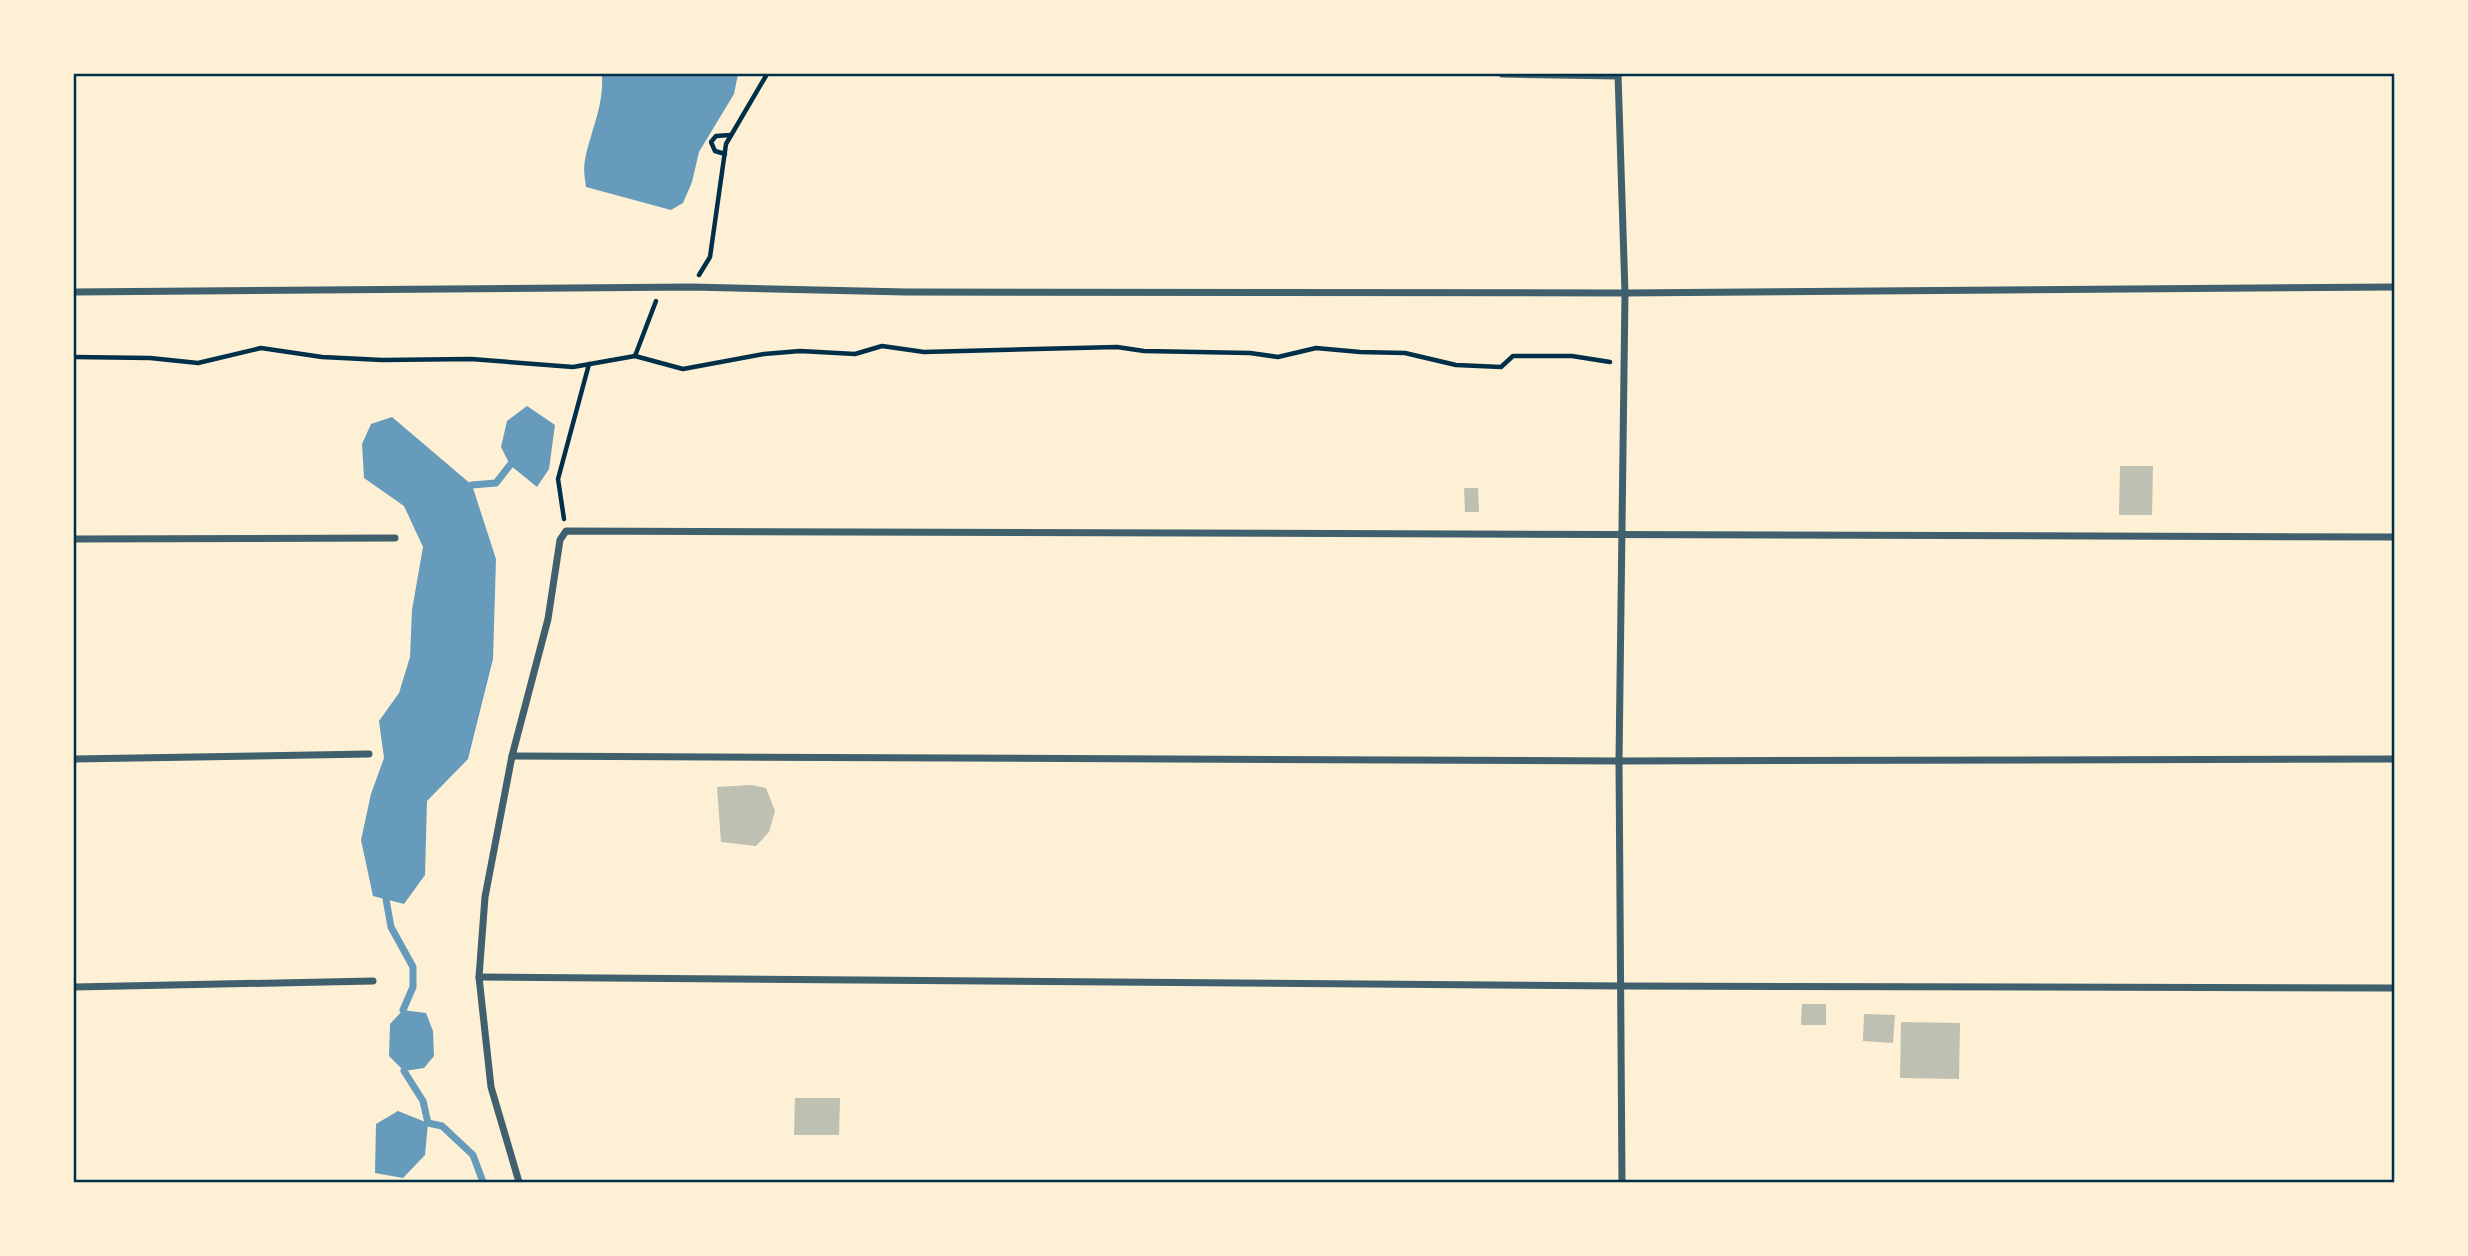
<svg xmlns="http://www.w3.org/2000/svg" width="2468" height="1256" viewBox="0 0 2468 1256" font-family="'Noto Serif',serif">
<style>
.water{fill:#669bbc}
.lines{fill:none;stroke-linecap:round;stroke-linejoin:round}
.stream{stroke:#669bbc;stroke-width:7}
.building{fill:#bec0b2}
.path{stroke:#003049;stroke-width:4.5}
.minor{stroke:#3f606c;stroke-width:7}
.neatline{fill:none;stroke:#003049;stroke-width:2.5}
</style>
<rect width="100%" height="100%" fill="#fdf0d5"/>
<g class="water">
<path d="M602,74H738L734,94L699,152L692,182L683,203L671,210L586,187C585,179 583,168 585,160C591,129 604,107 602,74Z"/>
<path d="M527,406L555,425L549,469L537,487L510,465L501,447L507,421Z"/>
<path d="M392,417L472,485L496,559L493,659L468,759L427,801L425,875L404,904L373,896L361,840L371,794L384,758L379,721L399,693L410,657L412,610L423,547L404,506L364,478L362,444L371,424Z"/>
<path d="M403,1010L426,1013L433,1031L434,1056L424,1068L404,1071L389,1056L390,1024Z"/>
<path d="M398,1111L428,1123L425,1155L403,1178L375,1173L376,1124Z"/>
</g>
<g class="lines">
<g class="stream">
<path d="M472,485L496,483L510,465"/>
<path d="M386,899L391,927L413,967V987L403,1010"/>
<path d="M404,1071L423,1101L428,1123L442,1126L473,1155L483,1182"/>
</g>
</g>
<g class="building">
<path d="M2120,466H2153L2152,515H2119Z"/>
<path d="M1464,488H1478L1479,512H1465Z"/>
<path d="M751,785L766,788L775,811L769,832L756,846L721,842L717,787Z"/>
<path d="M1802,1004H1826V1025H1801Z"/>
<path d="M1864,1014L1895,1015L1893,1043L1863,1041Z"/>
<path d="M1901,1022L1960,1023L1959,1079L1900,1078Z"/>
<path d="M795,1098H840L839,1135H794Z"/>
</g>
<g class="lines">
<g class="path">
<path d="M725,154L715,151L711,142L716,136L731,135"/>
<path d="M699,275L710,257L726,144L767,74"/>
<path d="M635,356L656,301"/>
<path d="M74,357L150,358L198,363L261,348L322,357L382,360L471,359L573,367L635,356L683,369L764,354L800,351L855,354L882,346L924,352L1117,347L1144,351L1250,353L1278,357L1316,348L1360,352L1405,353L1456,365L1501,367L1513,356H1572L1610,362"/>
<path d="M564,519L558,479L589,364"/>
</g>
<g class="minor">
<path d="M1502,74L1618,76"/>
<path d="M1618,74L1625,293L1619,761L1622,1182"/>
<path d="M74,292L692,287L906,292L1625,293L2394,287"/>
<path d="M74,539L395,538"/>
<path d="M512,756L1619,761L2394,759"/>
<path d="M74,759L369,754"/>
<path d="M479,977L1622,986L2394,988"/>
<path d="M74,987L373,981"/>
<path d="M519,1182L491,1087L479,977L485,897L512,756L548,619L560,540L566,531L2394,537"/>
</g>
</g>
<rect width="2468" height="1256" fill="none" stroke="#fdf0d5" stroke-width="150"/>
<rect x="75" y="75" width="2318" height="1106" class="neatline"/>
</svg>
